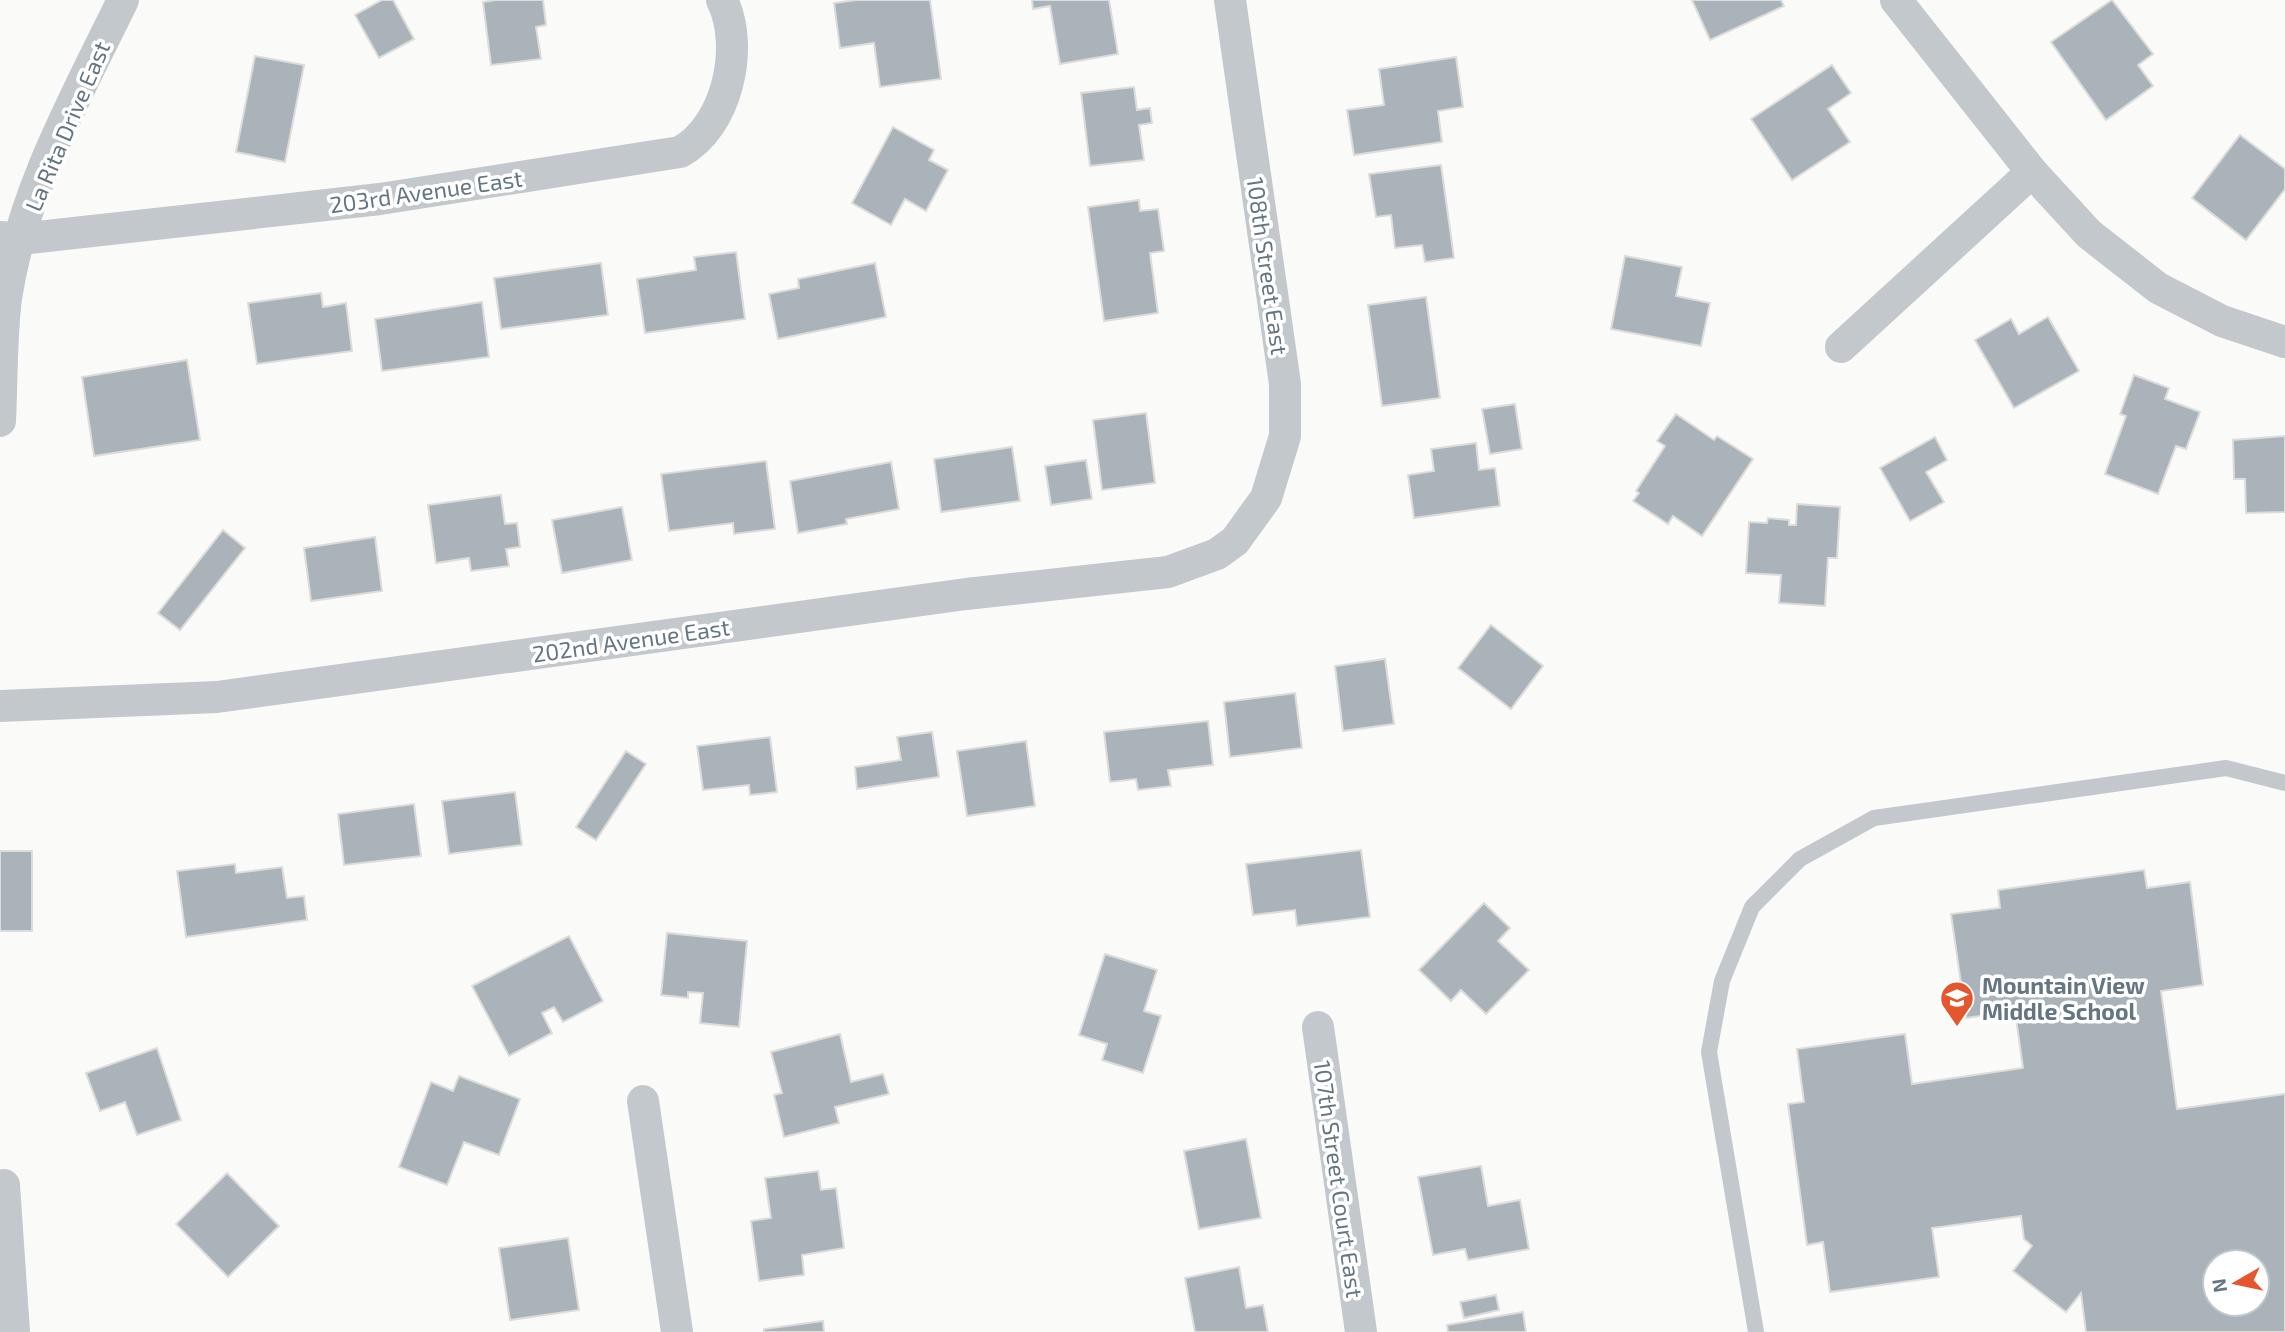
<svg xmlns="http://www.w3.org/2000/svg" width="2285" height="1332" viewBox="0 0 2285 1332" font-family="'Exo 2',sans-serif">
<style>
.building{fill:#aab3b9;stroke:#dcdcda;stroke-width:2;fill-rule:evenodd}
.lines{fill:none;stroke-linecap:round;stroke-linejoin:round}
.service{stroke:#c3c8cc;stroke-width:16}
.minor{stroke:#c3c8cc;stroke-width:32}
.labels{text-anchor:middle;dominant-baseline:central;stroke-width:7;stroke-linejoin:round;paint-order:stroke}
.street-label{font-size:23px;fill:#657683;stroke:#fff}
.poi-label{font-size:23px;font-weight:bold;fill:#657683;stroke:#fff;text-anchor:start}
</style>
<rect width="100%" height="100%" fill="#fafaf8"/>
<g class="building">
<path d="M382,0H393L414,39L379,58L355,15Z"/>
<path d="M496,0H543L546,25L536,27L541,59L491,65L483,2Z"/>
<path d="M857,0H930L941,79L880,87L874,43L840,48L834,3Z"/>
<path d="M1032,0H1109L1118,54L1060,64L1050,6L1033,9Z"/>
<path d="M1692,0H1781L1784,6L1710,40Z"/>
<path d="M2112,0L2153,54L2138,65L2153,86L2106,120L2051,42Z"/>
<path d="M255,56L304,65L285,162L236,152Z"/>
<path d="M1456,57L1463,107L1438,111L1442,142L1354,155L1347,110L1384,105L1379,69Z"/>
<path d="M1832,65L1851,93L1828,109L1850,142L1792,180L1751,119Z"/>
<path d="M1134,87L1137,110L1150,108L1152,123L1139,125L1144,160L1090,166L1081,93Z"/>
<path d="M893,127L934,150L929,160L948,170L926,211L905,199L891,225L852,203Z"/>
<path d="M2240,135L2285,169V189L2246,240L2192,198Z"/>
<path d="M1441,165L1454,258L1425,262L1422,245L1395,248L1391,215L1376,217L1369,174Z"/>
<path d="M1139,200L1140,211L1158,209L1164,251L1150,253L1158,313L1104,321L1088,207Z"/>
<path d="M736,252L745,319L645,333L637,279L696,270L694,257Z"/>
<path d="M1625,256L1682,267L1676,296L1710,303L1701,346L1611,329Z"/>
<path d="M601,263L608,315L501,329L494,278Z"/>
<path d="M875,263L886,317L778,339L769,294L799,288L798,279Z"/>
<path d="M321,293L323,307L346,303L352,351L257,364L248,303Z"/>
<path d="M1426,297L1440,398L1382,406L1368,305Z"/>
<path d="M482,302L489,357L382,371L375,319Z"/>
<path d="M2048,317L2079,371L2014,408L1975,340L2011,319L2019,334Z"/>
<path d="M187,360L200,440L94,456L82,377Z"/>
<path d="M2134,375L2169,388L2165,399L2200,412L2186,449L2176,446L2158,494L2105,474L2126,416L2120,414Z"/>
<path d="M1515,404L1522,449L1490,454L1482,409Z"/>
<path d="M1146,413L1155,483L1102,490L1093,420Z"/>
<path d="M1676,414L1714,440L1717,436L1753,459L1702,536L1673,516L1668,524L1633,501L1639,493L1636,491L1665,446L1657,441Z"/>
<path d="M2285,436V512L2246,513L2245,479H2234L2233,440Z"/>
<path d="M1935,437L1947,460L1926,472L1944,502L1910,521L1880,468Z"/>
<path d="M1476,443L1479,470L1495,468L1500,506L1414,518L1408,475L1434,471L1431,449Z"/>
<path d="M1012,447L1020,501L941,512L934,459Z"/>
<path d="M1086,460L1092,499L1051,505L1045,466Z"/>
<path d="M766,461L775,529L734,534L733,523L669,531L661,474Z"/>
<path d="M891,462L899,509L846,519L847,524L798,533L790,481Z"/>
<path d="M501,495L505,524L517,523L520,547L506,549L509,566L471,571L469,558L436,563L428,505Z"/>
<path d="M1797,504L1840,507L1837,558H1828L1825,606L1779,603L1781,575L1746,573L1749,522L1767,523L1768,518L1789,520V525H1796Z"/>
<path d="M622,507L632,560L562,573L552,520Z"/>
<path d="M223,530L245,548L180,630L158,613Z"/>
<path d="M375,537L382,591L311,601L304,548Z"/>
<path d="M1491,625L1543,666L1511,709L1458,668Z"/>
<path d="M1385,659L1394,724L1343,731L1335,666Z"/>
<path d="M1295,693L1302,748L1230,757L1224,702Z"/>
<path d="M1208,721L1213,765L1168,770L1171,786L1138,790L1136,779L1110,782L1104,732Z"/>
<path d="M932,732L939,777L857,789L855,767L901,760L897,737Z"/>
<path d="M770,737L777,792L750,795L749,785L703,790L697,746Z"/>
<path d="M1026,741L1035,806L967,816L957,751Z"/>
<path d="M626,751L646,764L596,840L576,827Z"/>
<path d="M515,792L522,845L449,854L442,801Z"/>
<path d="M414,804L421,856L344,865L338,814Z"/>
<path d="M1361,850L1370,917L1297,926L1295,910L1253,915L1246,864Z"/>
<rect x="0" y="851" width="32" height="80"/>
<path d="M235,864L236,873L282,867L287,898L304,896L307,920L186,937L177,871Z"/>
<path d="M2144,870L2147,888L2190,882L2203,985L2161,991L2177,1109L2285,1094V1332H2086L2081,1293L2066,1312L2013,1271L2032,1246L2024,1239L2021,1216L1932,1228L1939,1277L1830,1292L1823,1242L1807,1245L1788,1104L1804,1102L1797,1049L1905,1034L1912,1084L2023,1068L2015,1011L1966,1018L1951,914L2000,908L1998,890ZM2215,1262H2257V1304H2215Z"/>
<path d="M1484,903L1510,928L1498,941L1529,970L1486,1014L1461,990L1451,1001L1419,970Z"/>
<path d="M667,933L747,941L739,1027L700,1023L703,993L688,992V998L661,995Z"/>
<path d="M569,936L603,1001L563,1022L554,1007L542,1013L552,1033L509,1056L472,986Z"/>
<path d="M1105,954L1157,970L1144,1011L1161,1016L1143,1073L1102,1060L1107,1044L1079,1035Z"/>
<path d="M840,1034L851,1082L883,1074L889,1094L835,1107L839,1123L784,1137L774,1095L782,1093L771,1052Z"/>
<path d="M157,1048L181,1120L137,1135L125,1102L100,1111L86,1073Z"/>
<path d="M459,1076L520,1099L499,1155L464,1142L447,1185L399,1167L431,1082L453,1091Z"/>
<path d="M1246,1139L1261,1218L1199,1229L1184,1151Z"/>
<path d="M1481,1166L1488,1206L1520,1200L1529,1249L1468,1260L1465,1249L1433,1255L1418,1177Z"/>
<path d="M818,1171L821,1190L836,1188L844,1248L802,1255L804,1275L759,1281L751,1221L771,1218L765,1178Z"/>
<path d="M227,1173L279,1226L228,1277L176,1224Z"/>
<path d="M568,1238L579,1310L510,1320L499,1248Z"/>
<path d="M1239,1267L1246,1308L1263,1305L1268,1332H1195L1185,1278Z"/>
<path d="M1496,1295L1499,1310L1464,1318L1460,1302Z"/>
<path d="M1523,1312L1526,1332H1448L1447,1325Z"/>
<path d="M823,1321L824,1332H764V1329Z"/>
</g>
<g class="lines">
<path class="service" d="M1756,1332L1709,1052L1722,981L1752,907L1800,859L1874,818L2226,768L2285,783"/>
<g class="minor">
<path d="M1896,0L2032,172L2089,234L2158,288L2222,321L2285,342"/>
<path d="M0,237L20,239L380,199L680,152C727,127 745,47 722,0"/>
<path d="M1841,347L2032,172"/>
<path d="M0,421C2,381 1,338 6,298C22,192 77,95 123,0"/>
<path d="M0,706L217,697L966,594L1168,572L1217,554L1235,541L1266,498L1285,436V384L1230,0"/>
<path d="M1318,1027L1361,1332"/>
<path d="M643,1101L677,1332"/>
<path d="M4,1185L14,1332"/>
</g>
</g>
<defs>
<g id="school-pin" transform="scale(1.75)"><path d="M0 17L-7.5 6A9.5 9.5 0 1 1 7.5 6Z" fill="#e4572e" stroke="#fff"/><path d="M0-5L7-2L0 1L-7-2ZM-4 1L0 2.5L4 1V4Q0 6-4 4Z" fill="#fff"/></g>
</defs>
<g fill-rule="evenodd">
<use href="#school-pin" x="1957" y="998"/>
</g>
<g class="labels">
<g class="street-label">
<text transform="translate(67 126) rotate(-67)">La Rita Drive East</text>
<text transform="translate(426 191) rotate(-8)">203rd Avenue East</text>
<text transform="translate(1268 266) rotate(82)">108th Street East</text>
<text transform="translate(631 640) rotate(-8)">202nd Avenue East</text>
<text transform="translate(1339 1179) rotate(82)">107th Street Court East</text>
</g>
<g class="poi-label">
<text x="1982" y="985">Mountain View<tspan x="1982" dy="26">Middle School</tspan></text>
</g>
</g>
<g transform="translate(2236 1283) rotate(261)"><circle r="33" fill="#ffffff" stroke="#c1c8cd" stroke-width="2"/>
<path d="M0-5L12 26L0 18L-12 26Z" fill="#e4572e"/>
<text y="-10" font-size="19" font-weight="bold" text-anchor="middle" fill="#657683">N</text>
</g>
</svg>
